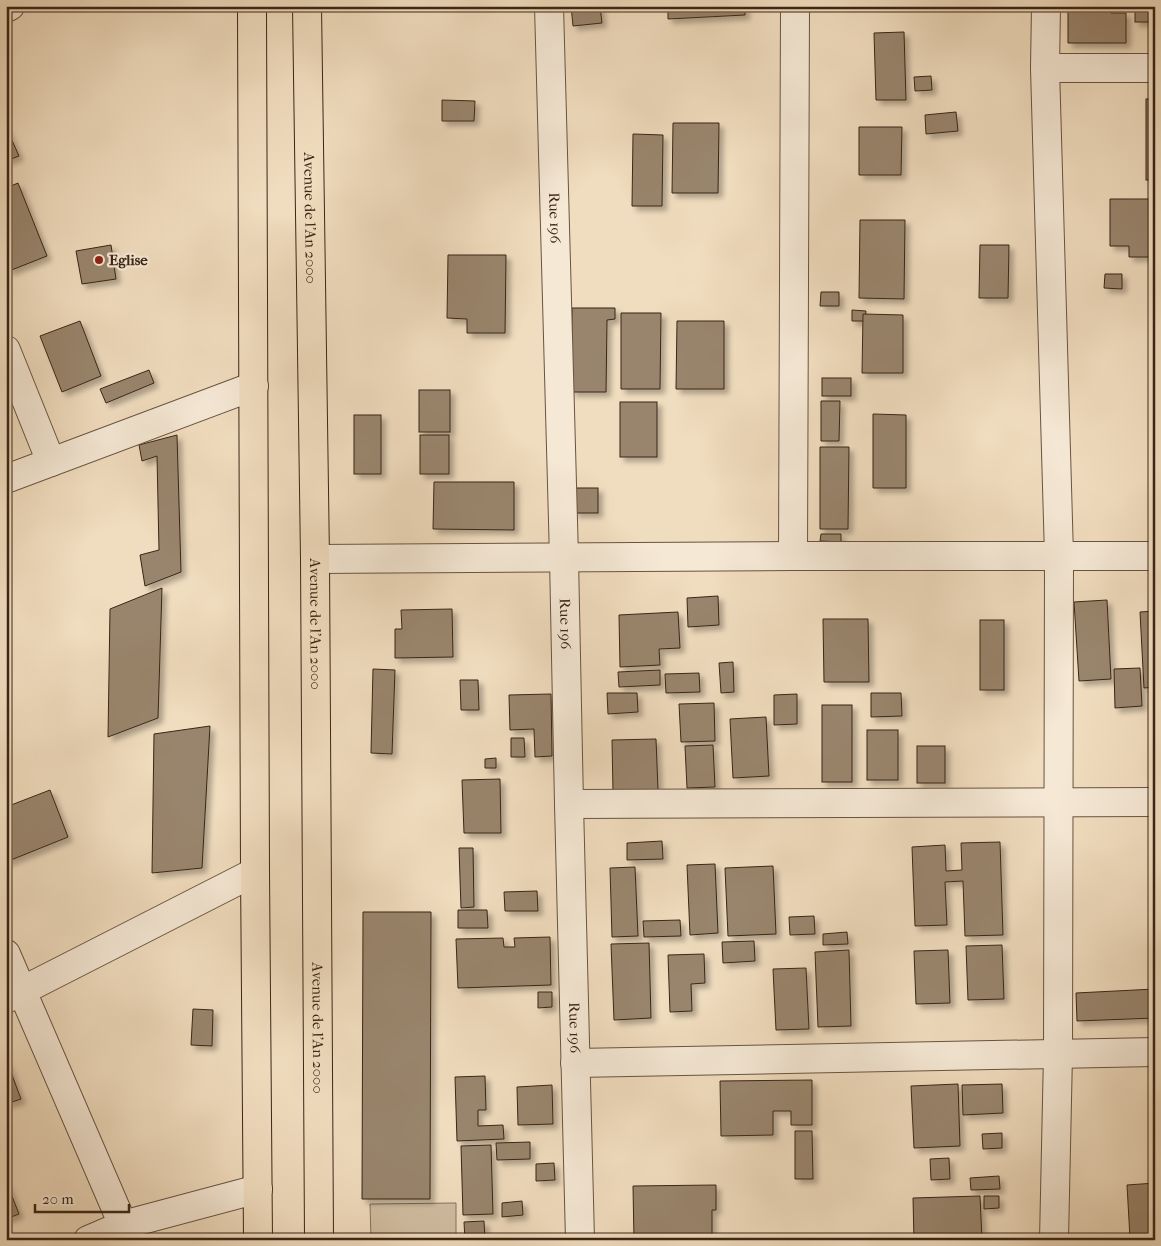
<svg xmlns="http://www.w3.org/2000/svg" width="1161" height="1246" viewBox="0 0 1161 1246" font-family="'IM FELL French Canon',serif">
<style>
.green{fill:#d1bda1;stroke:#86725c}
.building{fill:#99856d;stroke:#3a2616;filter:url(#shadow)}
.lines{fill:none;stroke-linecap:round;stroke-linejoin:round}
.minor-casing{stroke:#685440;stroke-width:30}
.primary-casing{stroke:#3a2616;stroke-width:30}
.minor{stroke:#f5e8d5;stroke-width:28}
.primary{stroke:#f0dcbe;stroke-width:28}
.poi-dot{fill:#8f2418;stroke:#f5e8d5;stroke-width:2}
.labels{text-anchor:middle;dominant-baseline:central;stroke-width:4.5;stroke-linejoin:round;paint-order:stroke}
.street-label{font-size:15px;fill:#3a2616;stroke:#f5e8d5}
.poi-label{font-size:15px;font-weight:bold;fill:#3a2616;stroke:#f5e8d5;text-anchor:start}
</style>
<defs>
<filter id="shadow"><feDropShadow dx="4.5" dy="4.5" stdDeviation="2.5" flood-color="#0004"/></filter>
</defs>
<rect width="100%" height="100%" fill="#f0dcbe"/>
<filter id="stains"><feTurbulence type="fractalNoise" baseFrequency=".004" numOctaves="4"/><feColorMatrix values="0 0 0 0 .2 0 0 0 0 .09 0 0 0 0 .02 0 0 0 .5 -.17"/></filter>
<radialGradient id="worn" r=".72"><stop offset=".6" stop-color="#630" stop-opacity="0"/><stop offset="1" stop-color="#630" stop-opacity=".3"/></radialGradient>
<path class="green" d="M456,1203V1240H371L370,1204Z"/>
<g class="building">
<path d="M571,6H600L602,23L573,26Z"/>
<path d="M668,6H745V15L668,19Z"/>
<path d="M1068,6H1111V13H1126V43H1068Z"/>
<rect x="1135" y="6" width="20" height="16"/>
<path d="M904,32L906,100H876L874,33Z"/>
<path d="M931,76L932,90L915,91L914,77Z"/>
<rect x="1146" y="99" width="9" height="81"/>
<path d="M442,100L475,101L474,121H442Z"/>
<path d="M956,112L958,131L926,134L925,115Z"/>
<path d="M673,123H719L718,193H672Z"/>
<path d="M6,127L19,156L6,161Z"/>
<path d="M859,127H902L901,175H859Z"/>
<path d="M633,134L663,135L662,206H632Z"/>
<path d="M18,183L47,256L9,271L6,263V188Z"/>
<path d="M1110,199H1155V265H1151V257H1129V246H1110Z"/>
<path d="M860,220H905L904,299L859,298Z"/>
<path d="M111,245L116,279L82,284L76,251Z"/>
<path d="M980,245H1009L1008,298H979Z"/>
<path d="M448,255H506L505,333H467V319L447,318Z"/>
<path d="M1105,274H1122V289L1104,288Z"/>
<path d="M821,292H839V306H820Z"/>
<path d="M572,308H615V319L607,320L606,392H571Z"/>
<path d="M852,310L866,311L865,321H852Z"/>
<path d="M621,313H661L660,389H621Z"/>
<path d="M863,314L903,315V373H862Z"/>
<path d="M80,321L101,376L62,392L40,336Z"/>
<path d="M677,321H724V389H676Z"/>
<path d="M149,370L154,383L106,403L100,389Z"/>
<rect x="822" y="378" width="29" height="18"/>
<rect x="419" y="390" width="31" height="42"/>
<path d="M821,401H840L839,441H821Z"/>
<rect x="620" y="402" width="37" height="55"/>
<path d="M873,414L906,415V488H873Z"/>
<rect x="354" y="415" width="27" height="59"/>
<path d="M177,435L181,572L145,586L140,555L159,550L157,456L142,461L139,445Z"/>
<rect x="420" y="435" width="29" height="39"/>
<path d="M820,447H849L848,529H820Z"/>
<path d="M434,482H514V530L433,529Z"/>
<rect x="574" y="488" width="24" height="25"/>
<path d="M821,534H841V542L820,541Z"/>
<path d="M162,588L158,718L108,737L110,609Z"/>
<path d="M718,596L719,625L688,627L687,598Z"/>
<path d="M1107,600L1111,679L1079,681L1074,602Z"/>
<path d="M452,609L453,657L395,658V629H402L401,610Z"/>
<path d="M1155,611V687L1144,688L1140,612Z"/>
<path d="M678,612L680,648L659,649L660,665L620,667L619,615Z"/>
<path d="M823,619H868L869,682H824Z"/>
<rect x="980" y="620" width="24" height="70"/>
<path d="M733,662L734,692L721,693L719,663Z"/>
<path d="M1140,668L1142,706L1115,708L1114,669Z"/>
<path d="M373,669L395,670L392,754L371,753Z"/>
<path d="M660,670V685L619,687L618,672Z"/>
<path d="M699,673L700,692L666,693L665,674Z"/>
<path d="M460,680H478L479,710H461Z"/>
<path d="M607,693H637L638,712L608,714Z"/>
<path d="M871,693H901L902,716L871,717Z"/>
<path d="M551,694L552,756L535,757L534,729L510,730L509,695Z"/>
<path d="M797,694V724L774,725V695Z"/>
<path d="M714,703L715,741L681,742L679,704Z"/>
<rect x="822" y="705" width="30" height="77"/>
<path d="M766,717L769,776L733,778L730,719Z"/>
<path d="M210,726L202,868L152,873L154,734Z"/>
<rect x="867" y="730" width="31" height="50"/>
<path d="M511,738H524L525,757H511Z"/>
<path d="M656,739L658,790L613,792L612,740Z"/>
<path d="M713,745L715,787L687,788L685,746Z"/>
<rect x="917" y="746" width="28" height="37"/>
<path d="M496,758V768H485V759Z"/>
<path d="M500,779L501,833H464L462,780Z"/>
<path d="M50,790L68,837L6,862V807Z"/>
<path d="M662,841L663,859L627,860V843Z"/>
<path d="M1000,842L1003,935L965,936L963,881L945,882L947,925L915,926L912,847L945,845L946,871L962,870L961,843Z"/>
<path d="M459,848H473L474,907L461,908Z"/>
<path d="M715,864L718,933L690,935L687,865Z"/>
<path d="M773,866L776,934L728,936L725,868Z"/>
<path d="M635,867L638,936L612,937L610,868Z"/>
<path d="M537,891L538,911H505L504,892Z"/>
<path d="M458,910H487L488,928H458Z"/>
<path d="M363,912H431L430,1199H362Z"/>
<path d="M814,916L815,934L790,935L789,917Z"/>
<path d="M680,920L681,936L644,937L643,921Z"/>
<path d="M847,932L848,944L823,945V934Z"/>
<path d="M550,937L551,985L458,988L456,939L503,938L504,947H515L514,938Z"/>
<path d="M754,941L755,961L723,963L722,942Z"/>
<path d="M649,943L651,1018L614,1020L611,944Z"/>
<path d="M1002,945L1004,999L968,1000L966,946Z"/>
<path d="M849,950L851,1026L818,1027L815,952Z"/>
<path d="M948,950L950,1003L916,1004L914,951Z"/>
<path d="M704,954L705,983L691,984L692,1011L670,1012L668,955Z"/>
<path d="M806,968L809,1029L776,1030L773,969Z"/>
<path d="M1155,989V1018L1077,1021L1076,993Z"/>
<path d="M538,992H552V1007L538,1008Z"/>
<path d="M193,1009L213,1010L212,1046L191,1045Z"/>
<path d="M6,1059L21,1099L6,1104Z"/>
<path d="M485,1076L486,1110H478V1126L503,1125L504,1139L457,1141L455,1077Z"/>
<path d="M812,1080V1125H791V1111H773V1135L721,1136L720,1081Z"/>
<path d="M958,1084L960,1146L914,1148L911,1086Z"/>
<path d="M1002,1084L1003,1113L963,1115L962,1085Z"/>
<path d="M552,1085L553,1124L518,1125L517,1087Z"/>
<path d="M795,1131H812L813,1179H795Z"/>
<path d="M1002,1133V1148L983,1149L982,1134Z"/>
<path d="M530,1142V1159L497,1160L496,1143Z"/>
<path d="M491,1145L493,1214L463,1215L461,1146Z"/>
<path d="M949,1158L950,1179L931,1180L930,1159Z"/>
<path d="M554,1163L555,1180L536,1181V1164Z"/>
<path d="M999,1176L1000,1189L971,1190L970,1178Z"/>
<path d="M6,1181L19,1214L6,1219Z"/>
<path d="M1155,1183V1237L1130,1238L1127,1185Z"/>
<path d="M716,1185V1210H712V1240H634L633,1186Z"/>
<path d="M980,1196L982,1240H914L913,1198Z"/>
<path d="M984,1196H999V1208L984,1209Z"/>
<path d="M522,1201L523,1215L502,1217V1203Z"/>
<path d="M484,1221L485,1240H465L464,1222Z"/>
<path d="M556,1237V1240H519V1238Z"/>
</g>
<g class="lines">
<g class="minor-casing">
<g id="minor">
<path id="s1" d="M549,6L564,558L569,804L580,1240"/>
<path d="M1046,6L1045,68L1059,556L1058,1054L1054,1240"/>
<path d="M6,8L10,6"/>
<path d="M1045,68H1155"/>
<path d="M6,350L51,462"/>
<path d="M6,479L254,386"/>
<path d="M793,556L795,6"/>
<path d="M315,559L793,556H1155"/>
<path d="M569,804L1155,802"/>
<path d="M6,954L123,1225"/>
<path d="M6,999L255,872"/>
<path d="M575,1063L1155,1052"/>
<path d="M88,1240L123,1225L258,1189"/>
</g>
</g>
<g class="primary-casing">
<g id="primary">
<path d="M252,6L255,872L258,1240"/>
<path id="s2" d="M307,6L315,559L319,1240"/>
</g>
</g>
<use href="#minor" class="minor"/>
<use href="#primary" class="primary"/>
</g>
<circle class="poi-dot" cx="99" cy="260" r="5"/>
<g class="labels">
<g class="street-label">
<text stroke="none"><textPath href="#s2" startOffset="212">Avenue de l'An 2000</textPath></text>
<text stroke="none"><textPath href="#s1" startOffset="212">Rue 196</textPath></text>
<text stroke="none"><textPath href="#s2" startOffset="618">Avenue de l'An 2000</textPath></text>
<text stroke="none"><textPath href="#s1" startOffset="618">Rue 196</textPath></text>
<text stroke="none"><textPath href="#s2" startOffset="1022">Avenue de l'An 2000</textPath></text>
<text stroke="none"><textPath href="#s1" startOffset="1022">Rue 196</textPath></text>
</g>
<g class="poi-label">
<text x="109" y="260">Eglise</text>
</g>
</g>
<rect width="1161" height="1246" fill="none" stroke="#f0dcbe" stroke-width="25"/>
<rect x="8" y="8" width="1146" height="1231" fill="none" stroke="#3a2616" stroke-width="2.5"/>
<rect x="12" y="12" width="1136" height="1221" fill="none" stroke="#3a2616"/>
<path d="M35 1204v8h94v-8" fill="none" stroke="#3a2616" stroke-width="2.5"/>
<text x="42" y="1204" font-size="15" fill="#3a2616" stroke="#f5e8d5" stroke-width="4" paint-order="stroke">20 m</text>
<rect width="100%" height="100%" filter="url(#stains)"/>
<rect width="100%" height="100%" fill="url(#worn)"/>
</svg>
